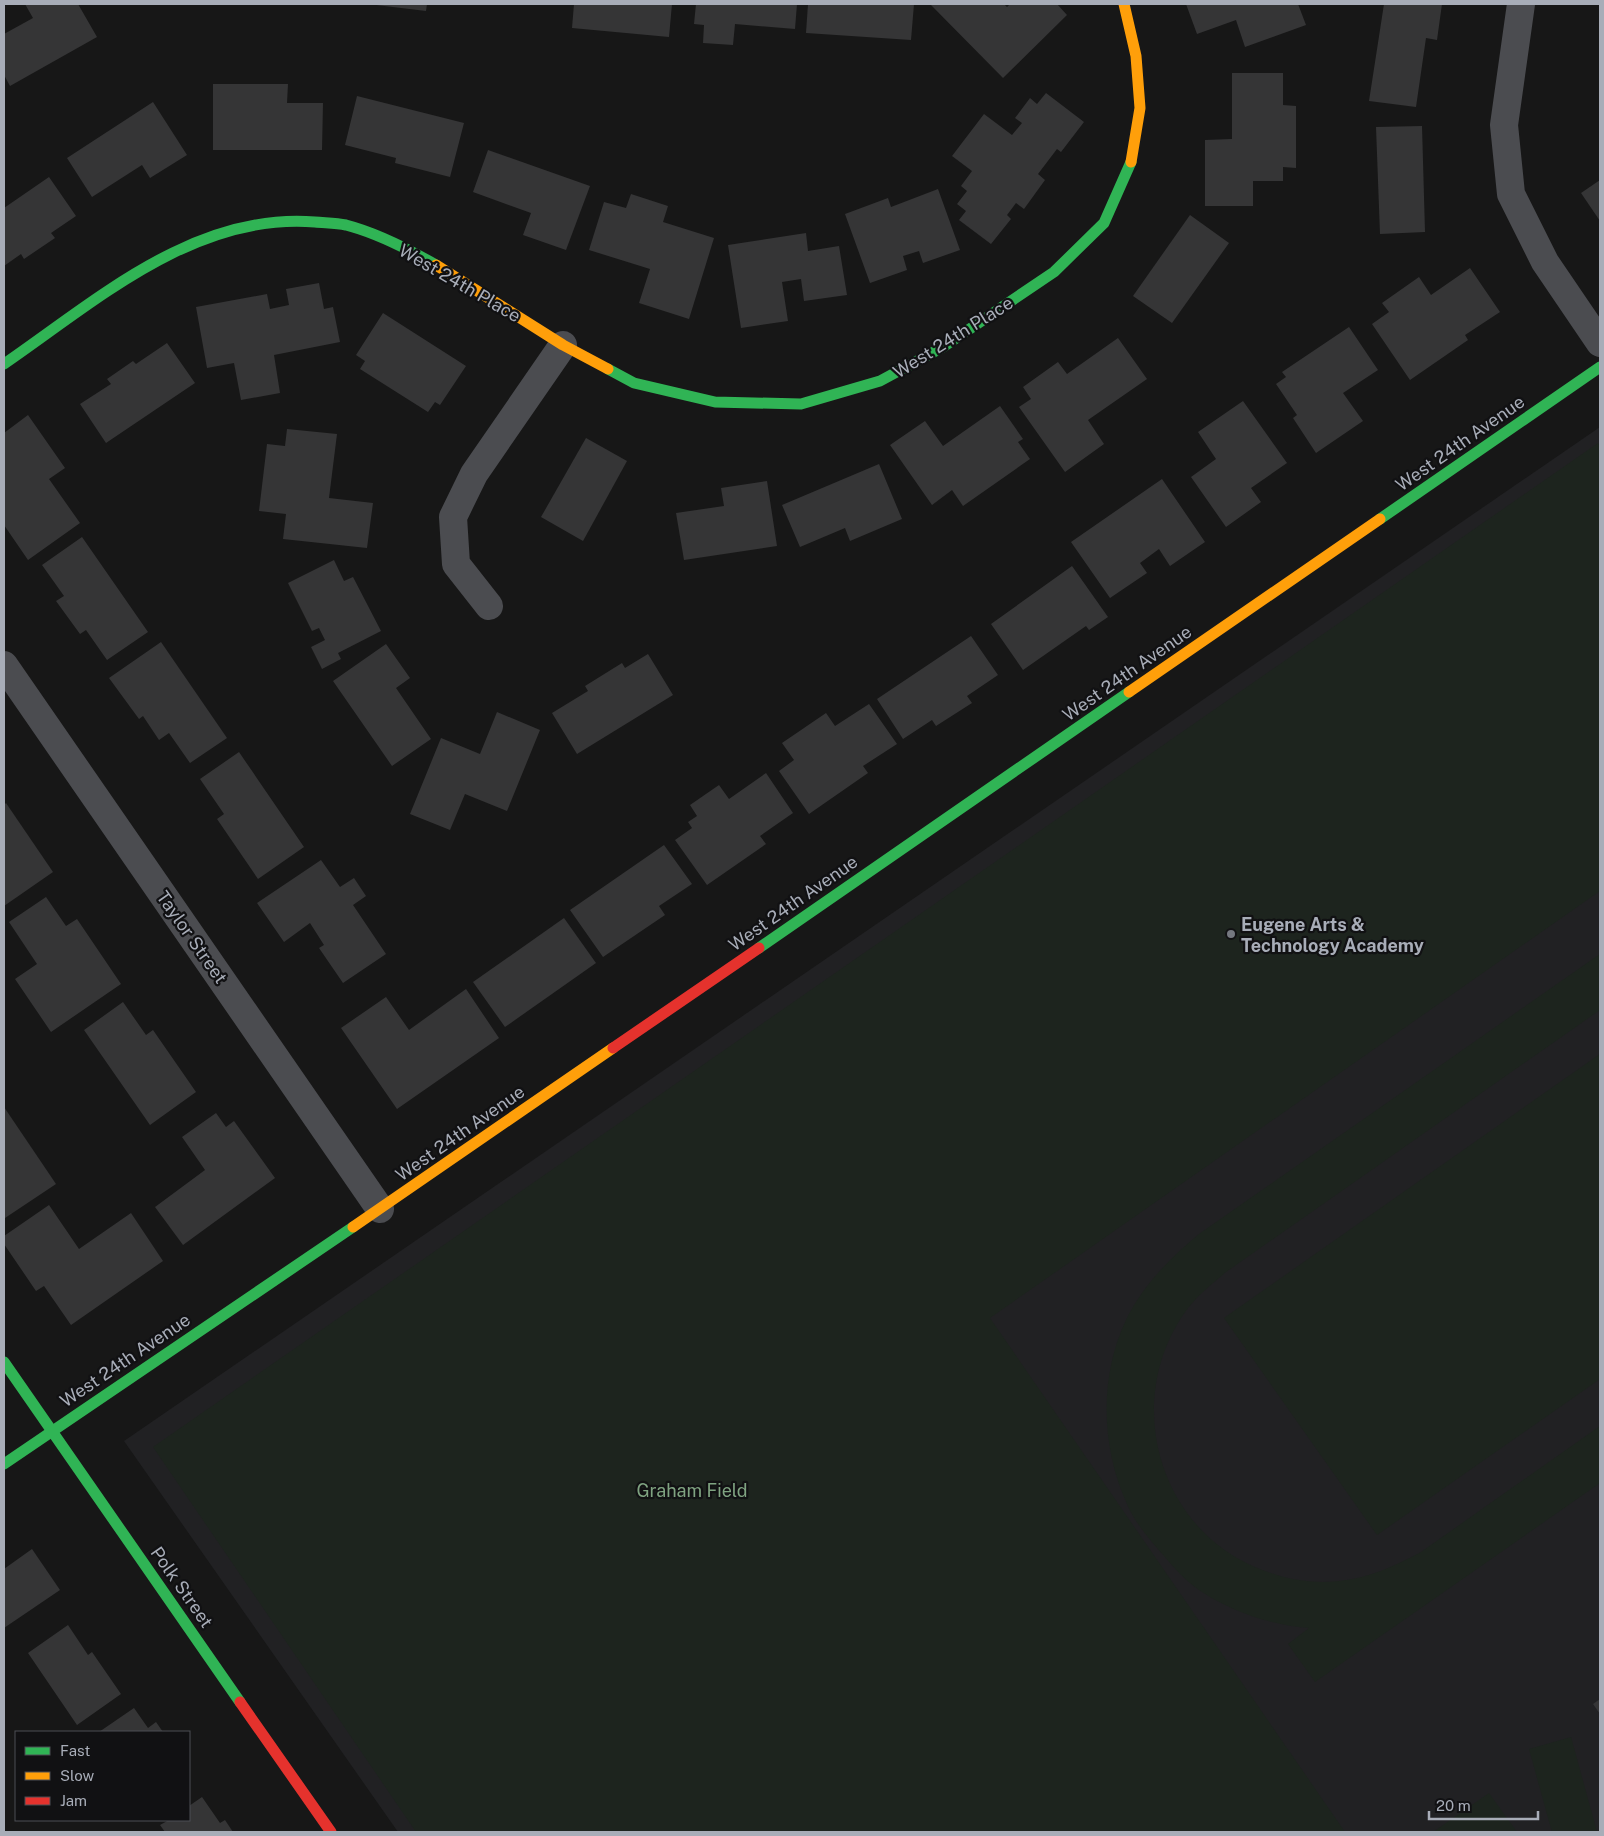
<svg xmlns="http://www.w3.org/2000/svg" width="1604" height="1836" viewBox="0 0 1604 1836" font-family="'Public Sans',sans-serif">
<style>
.built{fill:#212123}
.green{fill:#1d241e}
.building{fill:#353536}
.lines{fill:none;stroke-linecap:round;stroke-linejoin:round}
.street{stroke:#4b4c50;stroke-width:28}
.fast{stroke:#30b455;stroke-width:11}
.slow{stroke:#ff9f0a;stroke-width:11}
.jam{stroke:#e5322d;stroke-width:11}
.poi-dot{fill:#757880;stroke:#111113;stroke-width:2}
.labels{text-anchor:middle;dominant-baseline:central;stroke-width:4.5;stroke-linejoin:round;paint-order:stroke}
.street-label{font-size:18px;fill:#a8adb8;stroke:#111113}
.poi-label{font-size:18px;font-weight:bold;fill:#a8adb8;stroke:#111113;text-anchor:start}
.park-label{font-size:18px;fill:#7fa381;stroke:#111113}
</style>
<rect width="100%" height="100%" fill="#171717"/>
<path class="built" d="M1600,427V1832H398L124,1441Z"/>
<g class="green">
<path d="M1598,443L1600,446V891L990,1318L1345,1832H416L153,1447Z"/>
<path d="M1600,954V1010L1226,1272C1211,1285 1194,1298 1183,1315C1122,1406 1161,1534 1265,1571C1288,1580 1314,1584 1339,1581C1369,1578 1395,1566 1421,1552L1600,1426V1483L1315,1682L1288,1644L1309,1628C1271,1625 1232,1612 1199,1590C1186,1581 1174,1568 1164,1556C1150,1540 1135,1523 1127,1504C1101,1447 1099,1377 1126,1320C1143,1285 1170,1258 1199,1234Z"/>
<path d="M1600,1054V1379L1377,1535L1224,1318Z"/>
<path d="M1571,1737L1597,1832H1552L1529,1749Z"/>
<path d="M1489,1793L1517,1832H1433Z"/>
</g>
<g class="building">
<path d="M25,4H78L97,37L10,86L4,75V34L33,18Z"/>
<path d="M368,4H427L426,11Z"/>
<path d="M574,4H672L669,37L572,28Z"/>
<path d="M696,4H797L795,29L735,24L733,45L703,43L704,25L694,24Z"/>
<path d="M808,4H914L911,40L806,33Z"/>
<path d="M930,4H1004L1007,7L1010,4H1057L1067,15L1003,78Z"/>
<path d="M1186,4H1298L1306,25L1245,47L1236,20L1197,34Z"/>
<path d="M1384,4H1442L1437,40L1426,38L1416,107L1369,101Z"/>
<path d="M1232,73H1283V105L1296,106V168L1283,167V181H1253V206H1205V140L1232,139Z"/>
<path d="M213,84H288L287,103H323L322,150H213Z"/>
<path d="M1046,93L1084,122L1061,152L1057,149L1038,174L1045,180L1024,209L1016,203L1007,215L1011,219L991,244L959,220L966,211L957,204L967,191L961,186L972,171L952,156L984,114L1012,135L1022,123L1015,118L1030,98L1037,104Z"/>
<path d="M357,96L464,123L450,177L395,163L396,158L345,145Z"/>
<path d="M153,102L187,155L150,178L142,165L92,197L67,158Z"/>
<path d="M1422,126L1425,232L1380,234L1376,127Z"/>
<path d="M488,150L590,186L566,250L523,235L531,213L473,192Z"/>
<path d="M49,177L76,216L51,233L55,238L24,259L21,254L4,266V208Z"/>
<path d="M1600,180V221L1581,193Z"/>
<path d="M938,189L960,250L923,263L919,251L903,256L907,270L870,283L845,214L888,198L891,207Z"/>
<path d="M631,194L668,206L663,222L714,238L689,319L639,303L650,269L589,250L604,202L626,208Z"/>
<path d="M1190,215L1229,243L1172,323L1133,296Z"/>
<path d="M806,233L808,251L839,246L847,295L804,301L801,279L782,282L788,321L741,328L728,245Z"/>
<path d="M1470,268L1500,312L1465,335L1468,340L1410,380L1372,324L1389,312L1382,303L1419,277L1431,295Z"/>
<path d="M319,283L324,309L333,307L340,342L274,355L280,393L241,400L234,363L207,368L196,307L267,294L270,309L289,305L286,289Z"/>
<path d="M383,313L466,366L440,405L435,402L428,412L360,369L365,361L356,355Z"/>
<path d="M1349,327L1378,370L1343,393L1363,421L1316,453L1293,418L1297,415L1276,384L1286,377L1282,372Z"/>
<path d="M1118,338L1147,379L1088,420L1104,444L1065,472L1019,407L1031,399L1023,387L1058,362L1067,374Z"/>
<path d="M167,343L195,383L106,443L80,404L111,384L107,379L133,361L136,364Z"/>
<path d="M1243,401L1287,463L1251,488L1261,502L1226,527L1191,477L1216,459L1198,432Z"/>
<path d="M1000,406L1023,439L1018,442L1030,459L963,506L952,490L932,505L890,445L925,421L943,446Z"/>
<path d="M28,415L65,468L49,479L80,523L28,560L4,525V433Z"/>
<path d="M287,429L337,434L329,498L373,503L367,548L283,539L286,514L259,511L267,444L285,446Z"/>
<path d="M586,438L627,461L583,541L541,517Z"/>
<path d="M879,464L902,519L850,541L845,528L800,547L782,505Z"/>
<path d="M1162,479L1205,542L1170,566L1159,549L1140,563L1147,573L1110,598L1071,542Z"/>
<path d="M767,481L777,546L684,560L676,513L724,506L721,488Z"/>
<path d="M82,537L148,632L107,660L86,630L80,634L56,601L64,596L42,565Z"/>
<path d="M334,560L344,581L353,577L381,631L338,653L341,659L322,669L311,647L325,640L319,628L312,631L288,583Z"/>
<path d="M1072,566L1108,617L1089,630L1086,626L1023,670L991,624Z"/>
<path d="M971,636L998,675L967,696L972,703L936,726L932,720L903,739L877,699Z"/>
<path d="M161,642L227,738L190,763L169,733L159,740L143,716L139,719L109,678Z"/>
<path d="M386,644L410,678L396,688L431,739L392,766L333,681Z"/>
<path d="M648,654L673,695L577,754L552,713L588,691L585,686L622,663L625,668Z"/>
<path d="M869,704L897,744L863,766L868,773L809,814L779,771L794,760L782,743L826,713L835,726Z"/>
<path d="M497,712L540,730L507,811L465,794L450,830L410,814L441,738L480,754Z"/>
<path d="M239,752L304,847L258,879L217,819L224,814L200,779Z"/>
<path d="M766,773L793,813L760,836L766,844L707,885L675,840L692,828L688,822L697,816L690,805L719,785L729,799Z"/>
<path d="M6,803L53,872L4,906V805Z"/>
<path d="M664,845L692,884L659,906L665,915L603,957L570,910Z"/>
<path d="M321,860L340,887L354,878L366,896L353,905L386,954L343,983L319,948L324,945L310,923L284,942L257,903Z"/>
<path d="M46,897L66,926L77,919L121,984L51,1032L15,979L37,964L9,922Z"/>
<path d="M564,918L596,963L505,1027L473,982Z"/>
<path d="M466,989L499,1038L397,1109L341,1028L386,997L409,1030Z"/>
<path d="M123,1002L146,1035L153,1030L196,1092L150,1125L84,1030Z"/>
<path d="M4,1107L56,1184L5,1218L4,1217Z"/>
<path d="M216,1113L226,1127L234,1121L275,1178L183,1245L155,1207L205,1170L182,1137Z"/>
<path d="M49,1205L79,1249L131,1213L163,1261L71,1325L44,1286L36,1291L4,1244V1236Z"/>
<path d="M32,1549L60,1590L4,1628V1569Z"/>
<path d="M68,1625L88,1655L92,1652L121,1694L77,1725L28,1653Z"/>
<path d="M1600,1699V1714L1593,1704Z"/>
<path d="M134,1708L148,1728L156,1722L163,1732H99Z"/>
<path d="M202,1797L220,1823L225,1820L233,1832H165L160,1825L169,1820H189V1806Z"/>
</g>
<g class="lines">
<g class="street">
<path d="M1521,4L1504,125L1511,194L1545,262L1600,343"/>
<path d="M489,606L456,564L453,517L474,474L563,345"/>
<path d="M4,665L380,1209"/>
</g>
<g class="fast">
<path d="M4,364C97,300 195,212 315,222C325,223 336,223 346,225C377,233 408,249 436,265"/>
<path d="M608,369L634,383L715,402L801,404L880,381L943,347L1054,272L1104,223L1131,162"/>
<path d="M1380,519L1600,367"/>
<path d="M759,948L1129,692"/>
<path d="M4,1362L240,1702"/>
<path d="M4,1464L353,1227"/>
</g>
<g class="slow">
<path d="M1124,4L1136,56L1140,108L1131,162"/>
<path d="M436,265L563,345L608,369"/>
<path d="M1129,692L1380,519"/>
<path d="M353,1227L613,1048"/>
</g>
<g class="jam">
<path d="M613,1048L759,948"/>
<path d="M240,1702L331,1832"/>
</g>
</g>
<circle class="poi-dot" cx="1231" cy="934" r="5"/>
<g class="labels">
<g class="street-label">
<text transform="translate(460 283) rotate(30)">West 24th Place</text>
<text transform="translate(953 337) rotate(-32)">West 24th Place</text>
<text transform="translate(1460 443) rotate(-35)">West 24th Avenue</text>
<text transform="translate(1127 673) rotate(-35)">West 24th Avenue</text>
<text transform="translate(793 903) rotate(-35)">West 24th Avenue</text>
<text transform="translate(192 937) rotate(55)">Taylor Street</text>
<text transform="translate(460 1133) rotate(-35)">West 24th Avenue</text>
<text transform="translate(125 1360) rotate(-34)">West 24th Avenue</text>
<text transform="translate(182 1587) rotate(55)">Polk Street</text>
</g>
<g class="poi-label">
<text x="1241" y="924">Eugene Arts &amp;<tspan x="1241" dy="21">Technology Academy</tspan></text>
</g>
<g class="park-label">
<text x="692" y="1490">Graham Field</text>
</g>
</g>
<rect width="1604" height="1836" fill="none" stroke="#a8adb8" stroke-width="10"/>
<rect x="15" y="1731" width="175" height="90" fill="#111113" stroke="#4d4f55"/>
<rect x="25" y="1747" width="25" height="8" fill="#30b455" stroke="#4d4f55"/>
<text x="60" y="1756" font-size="15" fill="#a8adb8">Fast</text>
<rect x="25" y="1772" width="25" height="8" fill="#ff9f0a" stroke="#4d4f55"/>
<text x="60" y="1781" font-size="15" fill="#a8adb8">Slow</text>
<rect x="25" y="1797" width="25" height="8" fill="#e5322d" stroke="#4d4f55"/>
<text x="60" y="1806" font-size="15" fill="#a8adb8">Jam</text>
<path d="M1429 1811v8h109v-8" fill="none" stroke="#a8adb8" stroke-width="2.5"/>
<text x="1436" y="1811" font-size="15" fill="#a8adb8" stroke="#111113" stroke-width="4" paint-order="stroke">20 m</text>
</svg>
